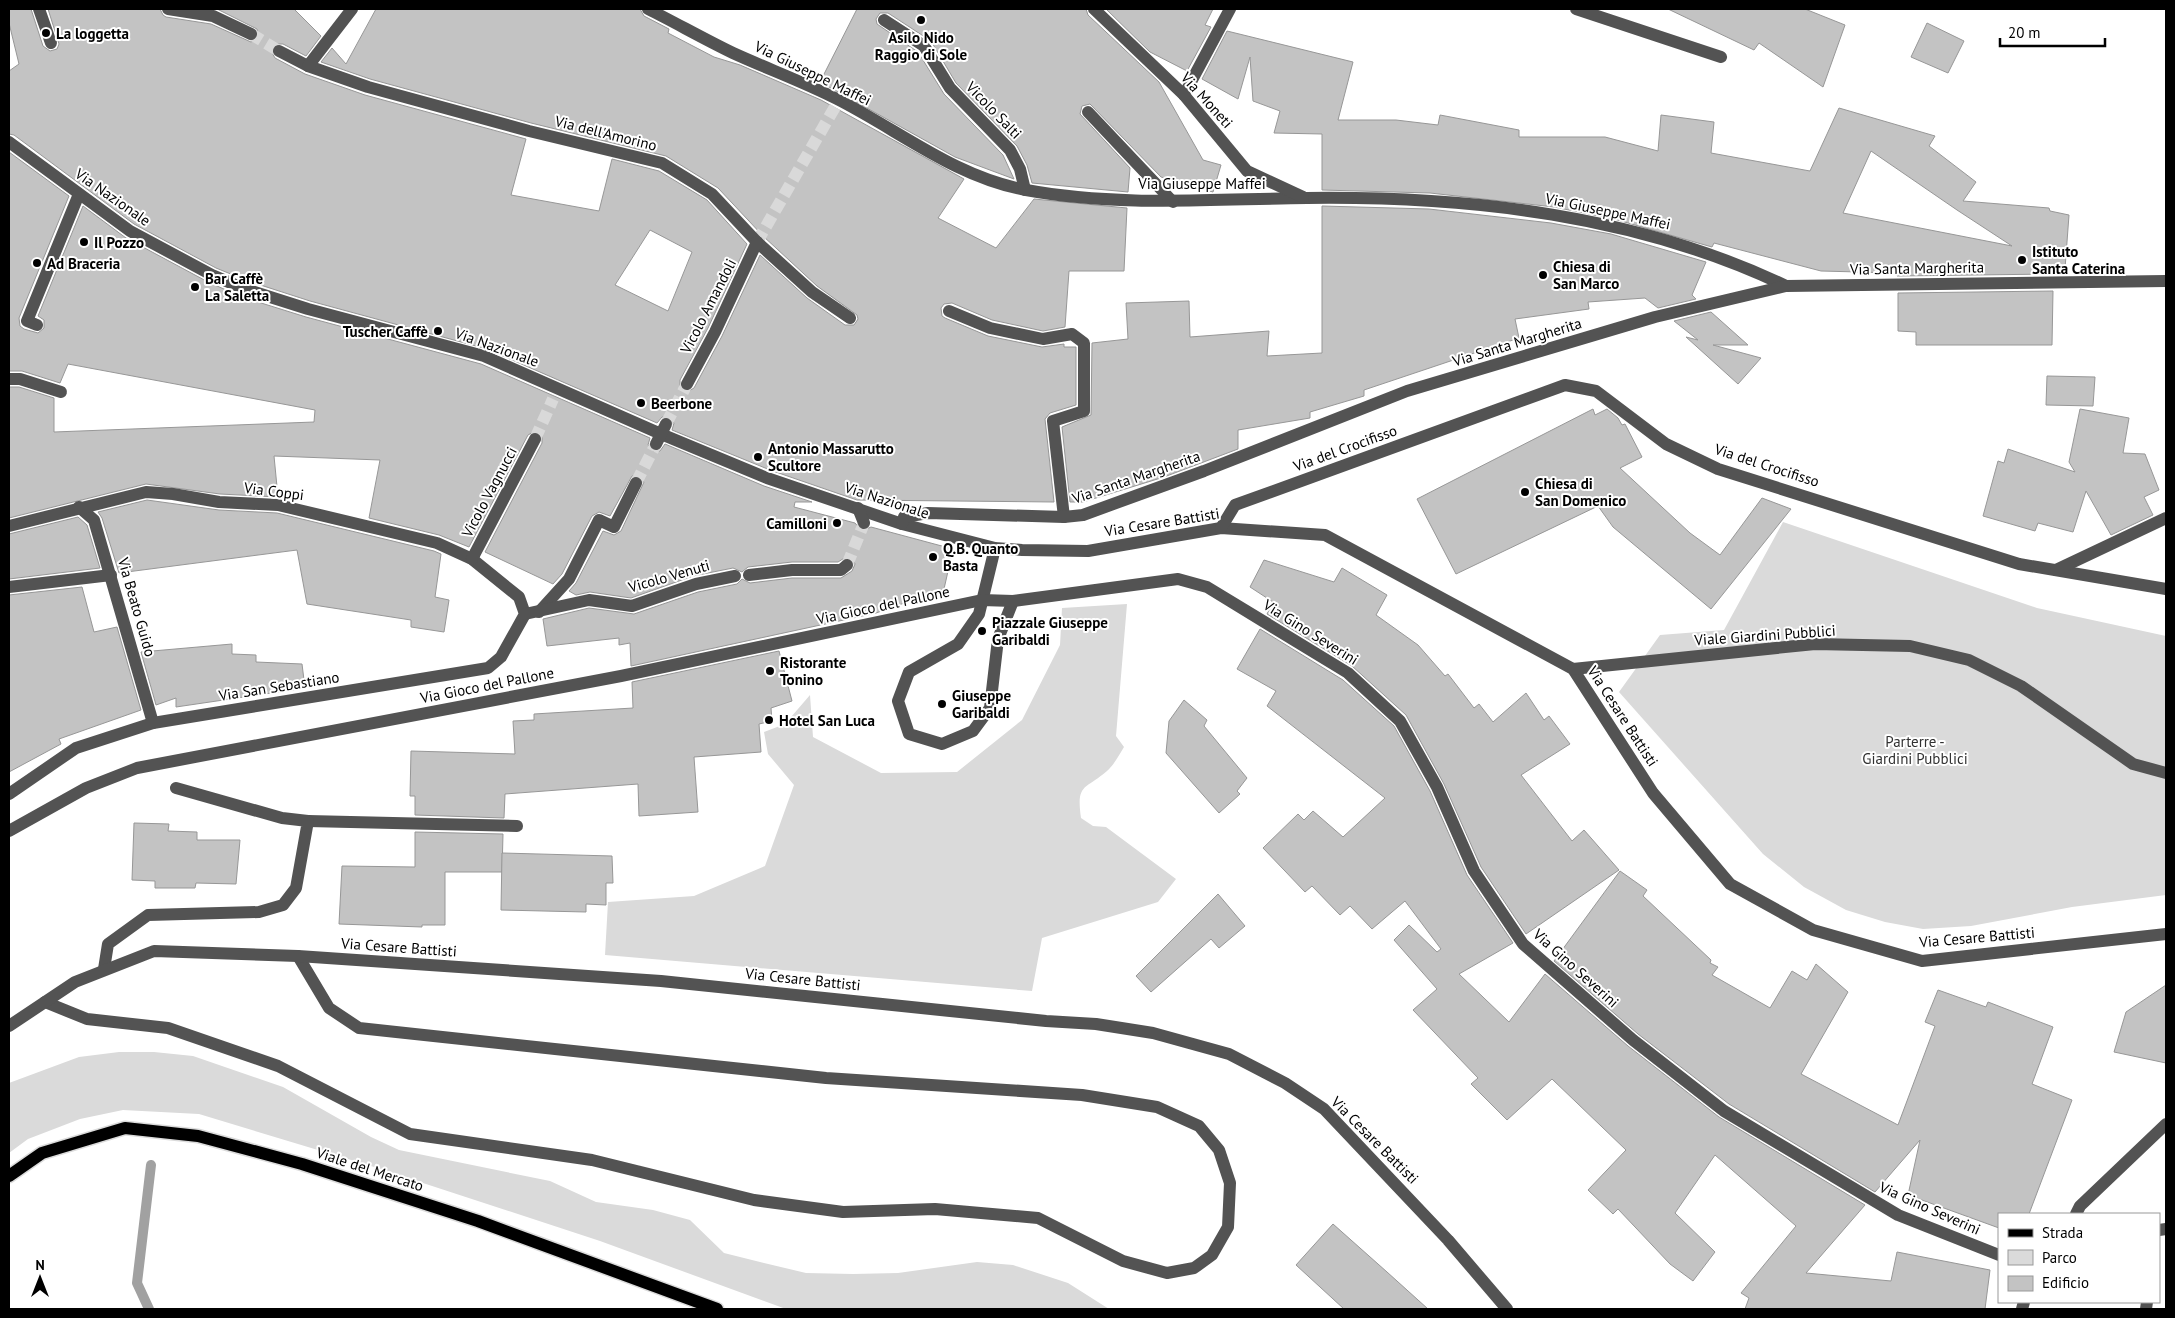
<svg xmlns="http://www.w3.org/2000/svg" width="2175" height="1318" viewBox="0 0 2175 1318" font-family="'PT Sans',sans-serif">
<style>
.green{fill:#dadada}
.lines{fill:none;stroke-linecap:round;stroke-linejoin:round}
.stream{stroke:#a1a1a1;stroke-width:10}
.building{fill:#c3c3c3;stroke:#979797;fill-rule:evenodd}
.minor-tunnel{stroke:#d9d9d9;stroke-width:12;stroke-dasharray:12 6;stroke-linecap:butt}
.major-casing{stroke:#dbdbdb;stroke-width:15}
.minor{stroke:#535353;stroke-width:12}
.major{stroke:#000;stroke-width:12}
.poi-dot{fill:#000;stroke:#fff;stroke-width:2}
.labels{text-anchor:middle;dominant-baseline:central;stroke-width:4;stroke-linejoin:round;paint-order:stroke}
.poi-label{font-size:15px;font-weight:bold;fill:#000;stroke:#fff;text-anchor:start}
.street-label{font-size:15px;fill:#000;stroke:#fff}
.park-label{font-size:15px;fill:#313131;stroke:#fff}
</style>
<rect width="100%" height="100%" fill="#fff"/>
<g class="green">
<path d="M1783,522L2037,608L2166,636V895L2072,907L1971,926L1923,929L1885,922L1846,910L1804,887L1763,854L1619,692L1660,635L1724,630Z"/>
<path d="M1127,604L1116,736L1124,747C1119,755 1114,765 1107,771C1085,790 1076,783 1081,818L1093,826L1106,827L1176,879L1158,902L1042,938L1032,991L605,955L608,902L694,896L765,866L794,785L768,754L764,732L785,724L810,695L813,737L881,773L957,772L1022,720L1060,645L1062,608Z"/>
<path d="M119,1052H154L193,1056L283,1087L371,1137L399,1150L550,1181L596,1202L653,1210L690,1220L724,1253L764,1263L806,1273L853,1274L898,1273L977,1262L1013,1265L1068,1283L1109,1309H786L600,1241L371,1166L199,1114L123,1110L80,1119L28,1139L9,1153V1083L79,1057Z"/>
</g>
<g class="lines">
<path class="stream" d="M149,1309L137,1283L151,1165"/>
</g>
<g class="building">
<path d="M9,9H31L43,46L50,51L57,49L59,44L48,9H160L163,15L166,17L211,24L251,42L258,38L257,29L217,9H294L321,36L306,56L283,44H275L271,51L275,58L305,74L365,95L526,139L511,195L599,211L612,159L659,171L707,200L747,244L708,328L680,380V388L687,392L694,388L722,336L760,255L807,298L845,325H854L858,319L857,315L817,286L763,236L718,188L666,156L531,123L370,79L321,62L332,48L346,64L376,9H640L644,16L669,29L668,33L714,57L740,65L821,100L964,179L938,218L996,248L1034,199L1127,208L1124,271H1069L1065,327L1043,331L992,320L952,303L944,304L941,308L942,316L945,318L988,336L1042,347L1064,344V347H1076V405L1050,413L1045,419L1054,502L857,500L770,470L672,430L674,423L669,417H662L657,423L487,349L310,301L248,281L216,268L134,224L14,135L9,134V71L19,64L9,23ZM650,230L692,252L668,311L615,285Z"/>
<path d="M857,9H1086L1088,15L1159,82L1203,160L1221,165L1213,192L1161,177L1090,104L1082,106L1080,114L1130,168L1128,192L1032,183L1027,165L1017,146L956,83L931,41L888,13H880L876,19L877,24L918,52L944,94L1003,155L1014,179L955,157L820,82Z"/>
<path d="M1106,9H1213L1205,25L1211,27L1187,71L1150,52Z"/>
<path d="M1668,9H1805L1845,25L1823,87L1759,43L1754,50Z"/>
<path d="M1927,23L1964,41L1948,73L1911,57Z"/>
<path d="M1227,31L1353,62L1338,120H1396L1438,125L1440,115L1519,130V137H1605L1658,151L1661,115L1714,122L1711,153L1810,171L1839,108L1935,136L1929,146L1976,182L1963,201L2049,208L2050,211L2069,215L2065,269L2053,268V274L1897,276V273L1821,271L1714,243L1712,247L1614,219L1554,207L1430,193L1322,190V134L1274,133L1280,111L1253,101L1250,57L1238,99L1202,79ZM1871,151L1957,210L2012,246L1843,213Z"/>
<path d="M9,152L69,196L19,318L20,326L24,329L38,333L44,328V320L38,316L83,206L126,238L208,282L242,297L306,317L481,364L650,438L648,445L653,451H660L665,444L764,486L812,502H795L794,507L855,523L862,531L871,527L953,549L944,589L876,613L631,666L630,643L619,645V638L547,646L543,619L589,608L634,614L698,592L737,584L742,579L750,583L792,578H841L852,571L855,564L853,559L846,557L838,562H792L748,567L742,572L733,568L693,576L631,598L590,592L576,595L569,591L576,583L603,531L614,535L621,531L644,482L639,476H632L610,516L599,512L592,516L562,574L553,584L485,552L542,443V435L535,431L528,435L469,547L439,535L369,518L380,460L274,456L278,497L220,494L146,484L9,518V387H19L54,398V432L314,422L315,410L68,364L60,383L22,371H9Z"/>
<path d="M1322,206L1429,209L1551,223L1611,234L1706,262L1692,295L1696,299L1658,308L1645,298L1588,302L1589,309L1515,319L1519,338L1364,390V396L1310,412V418L1238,430V449L1164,477L1083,502H1070L1062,427L1091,415L1092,343L1128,339L1126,303L1189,301L1190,337L1269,331L1267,356L1322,353Z"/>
<path d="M2053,291L2052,345H1916V332L1898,331V293Z"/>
<path d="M1711,312L1748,345H1713L1761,358L1738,384L1686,337L1698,340L1674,321Z"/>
<path d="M2047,376L2095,377L2093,406L2046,405Z"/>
<path d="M1593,409L1595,415L1607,409L1618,418L1622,425L1625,424L1642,457L1620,468L1690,533L1720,555L1762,498L1791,509L1711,609L1613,527L1598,506L1456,574L1417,499Z"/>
<path d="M2080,409L2129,418L2123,453L2145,454L2159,490L2144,497L2153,515L2111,535L2086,491L2073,532L2038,523L2035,531L1983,516L1998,461L2004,463L2008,449L2075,472L2069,462Z"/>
<path d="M147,500L219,510L277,513L434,551L441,554L435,597L449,600L444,632L411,627V620L307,604L297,550L119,573L102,518L98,512Z"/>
<path d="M78,517L87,525L100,568L9,579V534Z"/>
<path d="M1264,560L1334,582L1342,568L1387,595L1376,615L1418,645L1445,676L1448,674L1474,708L1479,704L1493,722L1526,693L1544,720L1549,716L1570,744L1521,775L1572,841L1584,830L1619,870L1526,934L1481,867L1444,784L1406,715L1352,666L1267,614L1273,602L1250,587Z"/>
<path d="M82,587L94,632L117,627L141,710L59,739L61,744L9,772V595Z"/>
<path d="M1260,629L1343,680L1394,726L1430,791L1467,875L1513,943L1459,974L1509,1022L1545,974L1628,1046L1719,1117L1865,1205L1806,1273L1891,1281L1897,1252L1990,1270L1985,1309H1745L1749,1298L1741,1293L1796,1226L1715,1155L1675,1213L1715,1252L1693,1281L1670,1264L1618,1209L1613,1214L1588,1190L1626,1150L1552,1079L1507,1120L1471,1084L1478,1078L1413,1010L1437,989L1394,940L1409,925L1437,952L1441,949L1405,901L1372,929L1350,906L1340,915L1312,886L1305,892L1263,848L1298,814L1304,820L1313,811L1343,837L1385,798L1267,706L1276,691L1237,669Z"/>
<path d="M232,644V654L256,655V662L302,664L305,688L176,707V698L156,705L141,652Z"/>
<path d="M779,651L792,701L771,708L772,721L759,724L761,752L694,757L698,812L639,816L638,784L505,794L504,818L415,815V796H410L411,751L515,754L513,721L534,720V714L633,708L632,682Z"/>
<path d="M1184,700L1207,720L1204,726L1247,778L1237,791L1240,794L1219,813L1166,753L1169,721Z"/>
<path d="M134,823L169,824L168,831L197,832V840H240L236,884L196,883L195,888H155V881L132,880Z"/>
<path d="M415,832L503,834L502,872H445V925H422V927L339,924L342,866L415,867Z"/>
<path d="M502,853L612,856L613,883H606V905L586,904V912L501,910Z"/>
<path d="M1620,871L1647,890L1643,896L1711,960L1710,963L1718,967L1712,975L1770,1008L1792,971L1807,980L1816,964L1848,992L1801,1074L1898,1125L1935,1026L1925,1022L1938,990L1986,1007L1988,1002L2053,1027L2032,1084L2072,1100L2029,1214H1999V1228L1908,1195L1920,1140L1875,1192L1729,1104L1638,1034L1554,961Z"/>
<path d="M1218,894L1245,926L1219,948L1211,939L1151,992L1136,976Z"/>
<path d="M2166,985V1063L2114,1052L2126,1012Z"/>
<path d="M1333,1224L1387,1272L1428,1309H1344L1296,1265Z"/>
</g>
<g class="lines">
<g class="minor-tunnel">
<path d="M251,34L279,51"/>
<path d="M757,242L839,100"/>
<path d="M666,424L687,384"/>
<path d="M535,439L553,399"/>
<path d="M636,483L656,444"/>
<path d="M847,565L864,523"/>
</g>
<g class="major-casing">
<path id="major" d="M9,1176L42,1153L125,1128L198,1136L302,1164L478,1221L717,1309"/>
</g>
<g class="minor">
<path d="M39,9L51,43"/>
<path d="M168,9L213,16L251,34"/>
<path d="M648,9C676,23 704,39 733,53C768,69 804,82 837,99C900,131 955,177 1026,190C1119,207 1213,199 1307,198C1470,196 1638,215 1786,286"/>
<path d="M1094,9L1184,95L1247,171L1303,197"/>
<path d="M1576,9L1721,57"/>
<path d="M884,20L924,46L950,88L1010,150L1020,169L1025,190"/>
<path d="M279,51L308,66L368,87L529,131L662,163L712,194L757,242L812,292L850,318"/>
<path d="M308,66L352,9"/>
<path d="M1184,95L1230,9"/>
<path d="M1088,112L1173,202"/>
<path d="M9,142L130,231L212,275L245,289L308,309L484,356L661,434L767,478L902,524L995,548L1022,550L1088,551L1221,528L1325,535L1573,669L1653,793L1730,884L1813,930L1922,961L2166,934"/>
<path d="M949,311L990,328L1043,339L1072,334L1084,343V411L1053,421L1064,517"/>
<path d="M37,325L27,321L79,194"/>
<path d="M9,379H20L61,392"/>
<path d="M687,384L715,332L757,242"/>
<path d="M656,444L666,424"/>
<path d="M79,507L94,520L153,723"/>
<path d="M858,508L864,523"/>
<path d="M902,524L904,517L928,513L1064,517L1083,515L1204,471L1407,391L1655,317L1786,286L2166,281"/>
<path d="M9,526L146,492L173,494L219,502L278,505L437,543L472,559L519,597L525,614L501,657L488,668L153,723L76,748L9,794"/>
<path d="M1221,528L1235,505L1565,385L1596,391L1666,444L1718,469L2019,564L2166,589"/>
<path d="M995,548L979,614L958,644L909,672L898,701L909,734L942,744L973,731L990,708L998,639L1013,601"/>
<path d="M472,559L535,439"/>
<path d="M2056,570L2166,518"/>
<path d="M749,575L792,570H841L847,565"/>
<path d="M9,587L111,575"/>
<path d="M539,612L569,579L599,520L614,527L636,483"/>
<path d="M525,614L589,600L632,606L696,584L735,576"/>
<path d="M1573,669L1815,644L1910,646L1969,660L2021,686L2133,764L2166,773"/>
<path d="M308,821L517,826"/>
<path d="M9,831L86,788L137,768L621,676L982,600L1013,601L1178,579L1207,587L1348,673L1400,721L1437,787L1474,871L1523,944L1633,1040L1724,1111L1898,1215L1999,1255"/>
<path d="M104,969L108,944L148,915L259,912L283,905L296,888L308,821L282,818L176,788"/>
<path d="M45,1002L87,1019L168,1028L278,1066L410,1134L592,1160L754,1200L843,1212L935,1209L1038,1218L1123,1261L1167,1273L1194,1268L1212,1255L1228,1227L1230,1183L1219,1150L1199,1126L1157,1107L1082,1095L826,1078L359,1028L329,1008L298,956"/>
<path d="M9,1026L75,982L154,951L298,956L661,981L1046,1021L1096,1024L1153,1033L1229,1054L1285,1083L1324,1109L1448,1240L1507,1309"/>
<path d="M2076,1214L2080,1206L2166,1124"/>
<path d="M2159,1230L2166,1229"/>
<path d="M2022,1309L2024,1302"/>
<path d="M2146,1309L2147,1302"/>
</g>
<use href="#major" class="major"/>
</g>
<g class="poi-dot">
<circle cx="921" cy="20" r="5"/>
<circle cx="46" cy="33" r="5"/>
<circle cx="84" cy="242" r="5"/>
<circle cx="2022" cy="260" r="5"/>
<circle cx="37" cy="263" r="5"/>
<circle cx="1543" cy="275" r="5"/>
<circle cx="195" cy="287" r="5"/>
<circle cx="438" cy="331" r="5"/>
<circle cx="641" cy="403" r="5"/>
<circle cx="758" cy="457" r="5"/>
<circle cx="1525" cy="492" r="5"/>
<circle cx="837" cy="523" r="5"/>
<circle cx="933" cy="557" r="5"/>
<circle cx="982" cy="631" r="5"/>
<circle cx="770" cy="671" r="5"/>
<circle cx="942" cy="704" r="5"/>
<circle cx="769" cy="720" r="5"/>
</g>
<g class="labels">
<g class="poi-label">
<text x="56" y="33">La loggetta</text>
<text x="921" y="37" text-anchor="middle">Asilo Nido<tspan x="921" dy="17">Raggio di Sole</tspan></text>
<text x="94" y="242">Il Pozzo</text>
<text x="2032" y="251">Istituto<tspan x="2032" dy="17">Santa Caterina</tspan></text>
<text x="47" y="263">Ad Braceria</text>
<text x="1553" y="266">Chiesa di<tspan x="1553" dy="17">San Marco</tspan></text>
<text x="205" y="278">Bar Caffè<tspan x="205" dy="17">La Saletta</tspan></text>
<text x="428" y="331" text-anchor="end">Tuscher Caffè</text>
<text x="651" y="403">Beerbone</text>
<text x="768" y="448">Antonio Massarutto<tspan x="768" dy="17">Scultore</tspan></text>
<text x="1535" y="483">Chiesa di<tspan x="1535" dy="17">San Domenico</tspan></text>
<text x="827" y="523" text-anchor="end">Camilloni</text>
<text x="943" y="548">Q.B. Quanto<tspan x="943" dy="17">Basta</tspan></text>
<text x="992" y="622">Piazzale Giuseppe<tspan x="992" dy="17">Garibaldi</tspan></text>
<text x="780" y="662">Ristorante<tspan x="780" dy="17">Tonino</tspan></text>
<text x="952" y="695">Giuseppe<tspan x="952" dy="17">Garibaldi</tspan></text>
<text x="779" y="720">Hotel San Luca</text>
</g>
<g class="street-label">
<text transform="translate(813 73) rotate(26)">Via Giuseppe Maffei</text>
<text transform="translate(1207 100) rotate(48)">Via Moneti</text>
<text transform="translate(994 110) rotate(46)">Vicolo Salti</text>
<text transform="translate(606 133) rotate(14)">Via dell'Amorino</text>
<text x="1202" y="183">Via Giuseppe Maffei</text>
<text transform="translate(113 197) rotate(35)">Via Nazionale</text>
<text transform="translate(1608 211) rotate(12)">Via Giuseppe Maffei</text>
<text transform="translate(1917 268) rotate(-1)">Via Santa Margherita</text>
<text transform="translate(708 306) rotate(-63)">Vicolo Amandoli</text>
<text transform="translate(1517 342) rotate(-17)">Via Santa Margherita</text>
<text transform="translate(497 347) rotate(20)">Via Nazionale</text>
<text transform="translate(1345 448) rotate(-20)">Via del Crocifisso</text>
<text transform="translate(1767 465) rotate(18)">Via del Crocifisso</text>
<text transform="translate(1136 477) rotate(-19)">Via Santa Margherita</text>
<text transform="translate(274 491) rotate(7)">Via Coppi</text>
<text transform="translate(489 492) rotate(-62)">Vicolo Vagnucci</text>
<text transform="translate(887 500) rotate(18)">Via Nazionale</text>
<text transform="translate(1162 522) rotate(-9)">Via Cesare Battisti</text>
<text transform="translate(669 576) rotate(-16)">Vicolo Venuti</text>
<text transform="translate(883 605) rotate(-12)">Via Gioco del Pallone</text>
<text transform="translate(137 607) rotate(74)">Via Beato Guido</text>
<text transform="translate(1311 632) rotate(32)">Via Gino Severini</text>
<text transform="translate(1765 635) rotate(-4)">Viale Giardini Pubblici</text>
<text transform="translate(487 685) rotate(-11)">Via Gioco del Pallone</text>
<text transform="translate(279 686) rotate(-9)">Via San Sebastiano</text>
<text transform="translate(1623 716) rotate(57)">Via Cesare Battisti</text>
<text transform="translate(1977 937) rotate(-5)">Via Cesare Battisti</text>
<text transform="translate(399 947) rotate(4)">Via Cesare Battisti</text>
<text transform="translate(1576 968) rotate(42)">Via Gino Severini</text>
<text transform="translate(803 979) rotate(6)">Via Cesare Battisti</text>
<text transform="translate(1375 1140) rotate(45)">Via Cesare Battisti</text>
<text transform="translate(370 1169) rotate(18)">Viale del Mercato</text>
<text transform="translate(1930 1208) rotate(24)">Via Gino Severini</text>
</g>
<g class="park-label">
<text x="1915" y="741">Parterre -<tspan x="1915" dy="17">Giardini Pubblici</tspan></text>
</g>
</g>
<rect width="2175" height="1318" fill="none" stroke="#000000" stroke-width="20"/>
<rect x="1998" y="1213" width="162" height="90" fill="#ffffff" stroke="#999999"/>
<rect x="2008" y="1229" width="25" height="8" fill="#000000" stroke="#999999"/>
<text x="2042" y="1238" font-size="15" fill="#000000">Strada</text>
<rect x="2008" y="1250" width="25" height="15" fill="#dadada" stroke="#999999"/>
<text x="2042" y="1263" font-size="15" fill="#000000">Parco</text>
<rect x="2008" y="1276" width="25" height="15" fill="#c3c3c3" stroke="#999999"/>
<text x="2042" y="1288" font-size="15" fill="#000000">Edificio</text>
<g transform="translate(40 1278)" stroke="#ffffff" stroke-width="4" paint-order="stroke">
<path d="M0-4L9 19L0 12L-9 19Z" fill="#000000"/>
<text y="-8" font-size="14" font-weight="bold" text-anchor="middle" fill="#000000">N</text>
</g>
<path d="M2000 38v8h105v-8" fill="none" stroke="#000000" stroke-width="2.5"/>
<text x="2008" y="38" font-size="15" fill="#000000" stroke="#ffffff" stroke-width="4" paint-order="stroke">20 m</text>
</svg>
